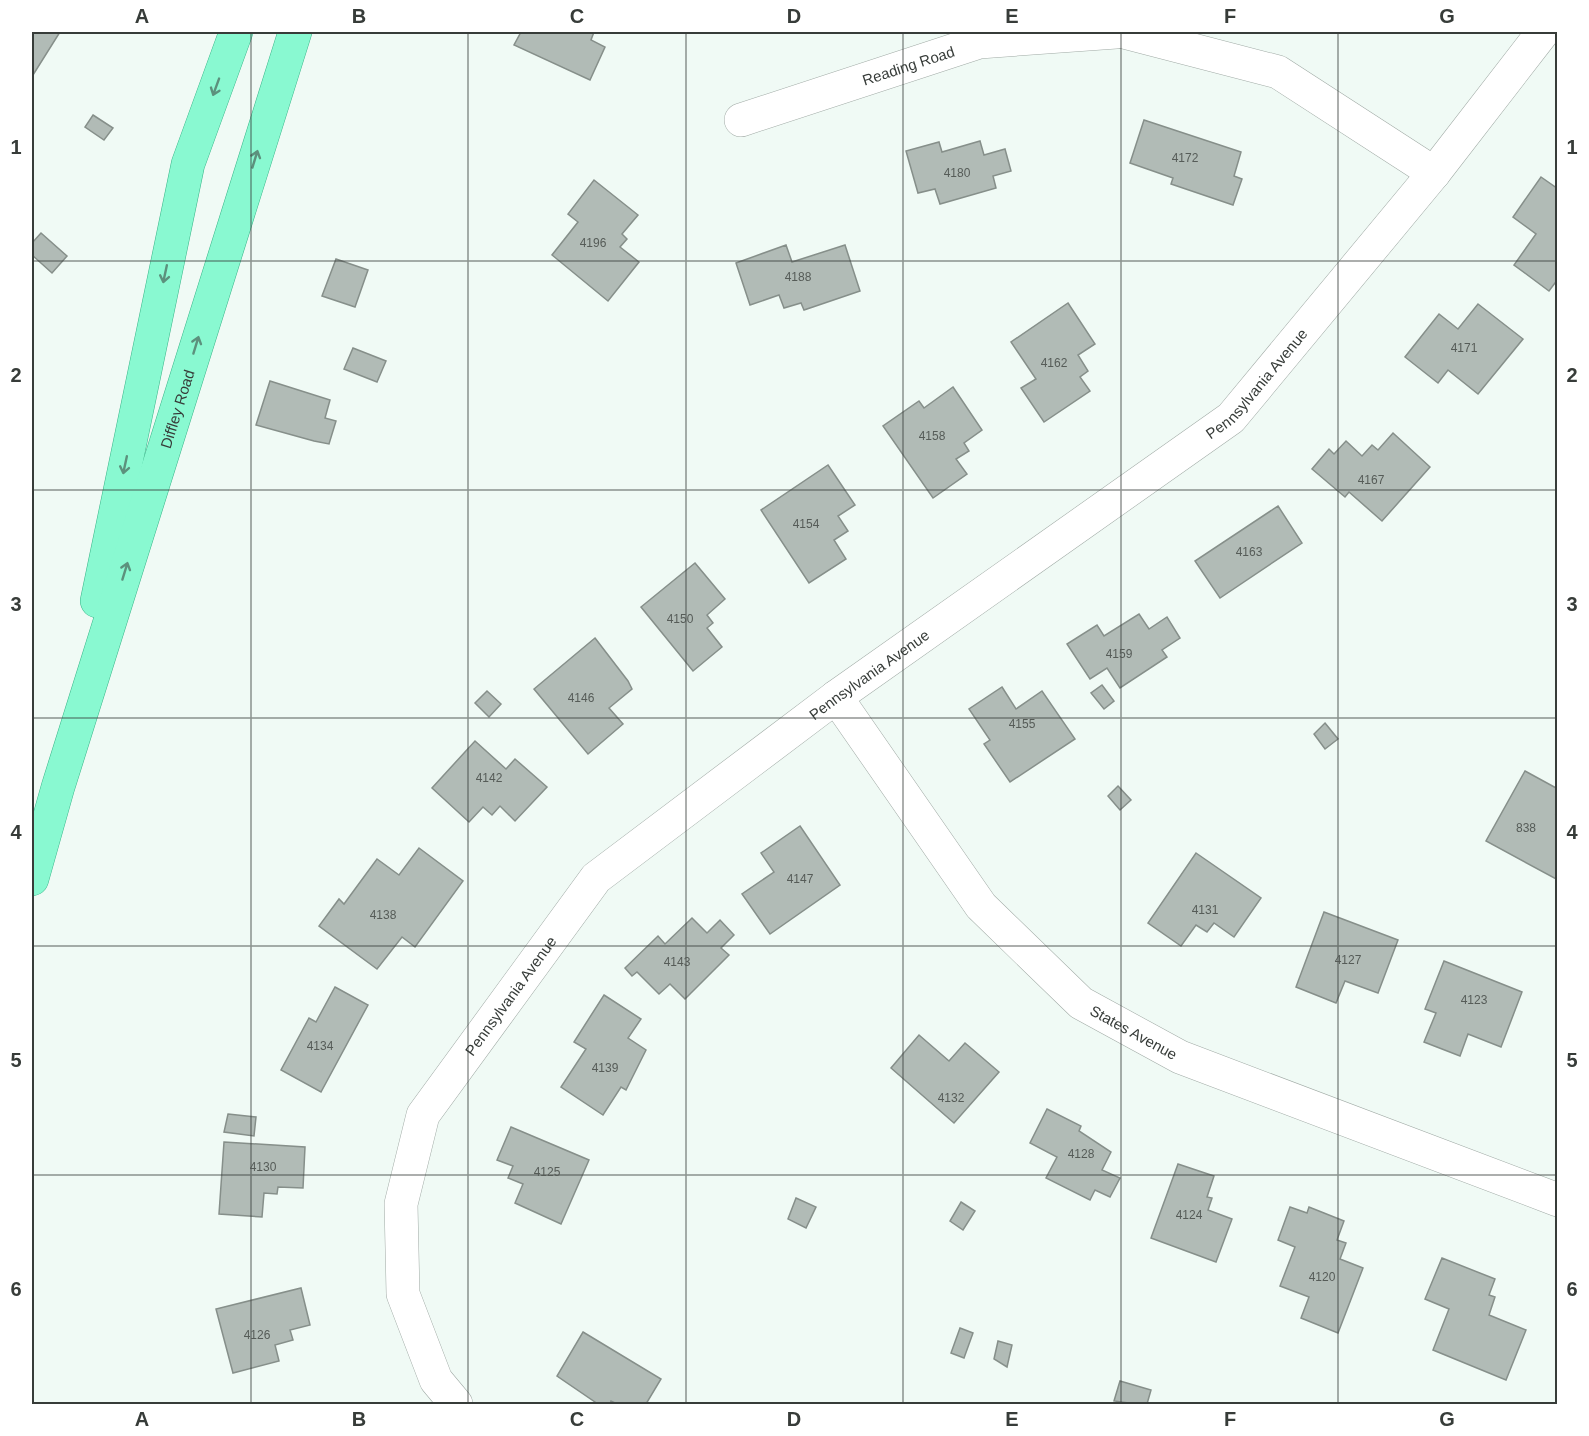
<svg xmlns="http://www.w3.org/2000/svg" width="1589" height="1436" viewBox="0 0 1589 1436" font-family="Arial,sans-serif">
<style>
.building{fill:#b1bbb6;stroke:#868f8a;stroke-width:1.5}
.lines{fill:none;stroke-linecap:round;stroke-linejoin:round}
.minor-casing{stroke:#a0aaa5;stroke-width:34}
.major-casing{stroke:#39b488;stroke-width:34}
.minor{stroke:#fff;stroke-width:33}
.major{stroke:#89f9d1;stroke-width:33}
.oneway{stroke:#5c917d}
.grid{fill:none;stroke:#373c39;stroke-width:1.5;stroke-opacity:0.55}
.labels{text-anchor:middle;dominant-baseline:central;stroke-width:4.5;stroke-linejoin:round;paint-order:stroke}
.number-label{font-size:12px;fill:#565c58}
.street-label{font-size:15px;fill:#373c39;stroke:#fff}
.neatline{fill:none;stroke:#373c39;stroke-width:2}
.grid-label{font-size:20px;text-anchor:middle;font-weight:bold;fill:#373c39}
</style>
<rect width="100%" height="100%" fill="#f0faf5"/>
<g class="building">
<path d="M32,32H60L33,75L32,74Z"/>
<path d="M521,32H594L591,40L605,47L590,80L514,45Z"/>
<path d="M93,115L113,128L104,140L85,127Z"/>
<path d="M1144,120L1241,152L1234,176L1242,179L1233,205L1171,184L1173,178L1130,163Z"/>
<path d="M980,141L984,155L1005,149L1011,171L993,176L996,188L940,204L935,189L918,193L906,151L939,142L942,152Z"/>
<path d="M1541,177L1558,189V279L1549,291L1514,265L1536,234L1513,217Z"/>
<path d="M594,180L638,215L622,234L627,239L620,247L639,262L608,301L552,255L578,222L568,214Z"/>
<path d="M41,233L67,256L52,273L32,255V243Z"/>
<path d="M786,245L792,262L845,245L860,291L804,310L801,303L784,308L779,295L750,305L736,263Z"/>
<path d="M336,259L368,270L355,307L322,296Z"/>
<path d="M1068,303L1095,344L1078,355L1088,371L1080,377L1090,391L1044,422L1021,388L1036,379L1011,342Z"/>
<path d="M1478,304L1523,339L1478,394L1448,370L1438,383L1405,357L1439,314L1458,329Z"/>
<path d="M353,348L386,361L377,382L344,369Z"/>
<path d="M270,381L330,400L325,418L336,421L329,444L314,441L256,425Z"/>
<path d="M953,387L982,430L964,443L969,451L956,459L967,474L933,498L883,426L919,401L924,408Z"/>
<path d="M1393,433L1430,467L1382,521L1349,492L1345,497L1312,469L1329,449L1334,454L1346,441L1362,456L1372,445L1378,450Z"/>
<path d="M828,465L855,505L838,516L848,531L834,540L846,559L809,583L761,510Z"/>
<path d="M1278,506L1302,543L1220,598L1195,561Z"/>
<path d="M695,563L725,599L707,615L713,623L707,628L722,647L693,671L641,607Z"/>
<path d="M1139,614L1149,629L1167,617L1180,638L1162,650L1167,657L1120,688L1107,668L1090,679L1067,644L1097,625L1104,636Z"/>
<path d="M595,638L628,681L632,689L609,708L623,724L588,754L534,689Z"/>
<path d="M1102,685L1114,701L1104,709L1091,693Z"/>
<path d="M1002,687L1016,709L1042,691L1075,739L1010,782L984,744L990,740L969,709Z"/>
<path d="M487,691L501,704L489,717L475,703Z"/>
<path d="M1325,723L1338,739L1325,749L1314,734Z"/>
<path d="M475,741L506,769L515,759L547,787L515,821L500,806L492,815L483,807L469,822L432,788Z"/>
<path d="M1525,771L1558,789V812L1556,814L1558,815V880L1486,841Z"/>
<path d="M1118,786L1131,800L1120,810L1108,796Z"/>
<path d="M800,826L840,885L770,934L742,894L774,872L761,853Z"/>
<path d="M419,848L463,881L415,947L402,937L377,969L319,926L339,899L344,904L377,859L399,875Z"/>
<path d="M1196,853L1261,898L1234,937L1214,923L1207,932L1196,925L1181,946L1148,923Z"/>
<path d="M1324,912L1398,940L1378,993L1345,981L1336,1003L1296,987Z"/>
<path d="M692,918L707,933L720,920L734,935L721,948L729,955L685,999L670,984L659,994L637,972L632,976L625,968L658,936L665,944Z"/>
<path d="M1444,961L1522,992L1501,1047L1468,1034L1460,1056L1424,1042L1436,1013L1425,1009Z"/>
<path d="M335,987L368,1005L321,1092L281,1070L309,1018L316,1022Z"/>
<path d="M604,995L641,1019L628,1038L646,1050L626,1090L621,1087L603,1115L561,1087L586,1049L574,1042Z"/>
<path d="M919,1035L949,1061L965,1043L999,1072L954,1123L891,1068Z"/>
<path d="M1047,1109L1081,1126L1079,1131L1111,1152L1102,1170L1120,1178L1110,1197L1095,1190L1090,1200L1046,1178L1057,1157L1030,1143Z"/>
<path d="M228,1114L256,1117L254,1136L224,1132Z"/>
<path d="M511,1127L589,1160L561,1224L515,1203L523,1184L508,1178L513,1166L497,1160Z"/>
<path d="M224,1142L305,1147L303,1188L278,1187L277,1194L264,1193L262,1217L219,1214Z"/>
<path d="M1178,1164L1214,1176L1207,1197L1212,1198L1208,1210L1232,1219L1216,1262L1151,1238Z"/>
<path d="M796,1198L816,1207L806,1228L788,1219Z"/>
<path d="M961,1202L975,1211L963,1230L950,1221Z"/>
<path d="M1290,1207L1307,1213L1309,1207L1344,1221L1337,1240L1346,1243L1340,1259L1363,1268L1338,1333L1301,1318L1309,1297L1280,1286L1295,1247L1278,1240Z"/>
<path d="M1442,1258L1495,1279L1489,1295L1495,1297L1489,1315L1526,1330L1506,1380L1433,1350L1449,1309L1425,1299Z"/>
<path d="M301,1288L310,1325L290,1330L293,1340L275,1345L279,1361L233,1373L216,1309Z"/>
<path d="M960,1328L973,1333L964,1358L951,1353Z"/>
<path d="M583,1332L661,1379L646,1404H617L611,1401L610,1404H598L557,1376Z"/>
<path d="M998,1341L1012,1345L1007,1367L994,1359Z"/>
<path d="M1120,1381L1151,1390L1147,1404H1136L1114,1401Z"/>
</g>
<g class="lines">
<g class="minor-casing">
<g id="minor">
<path d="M1124,32L1278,72L1434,173"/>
<path id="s1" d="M741,120L979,42L1116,32"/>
<path id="s2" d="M836,697L981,906L1081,1003L1180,1057L1558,1200"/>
<path id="s3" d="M456,1404L436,1380L403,1294L401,1204L423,1115L596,878L836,697L1231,418L1434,173L1543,32"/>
</g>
</g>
<g class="major-casing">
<g id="major">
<path d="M97,601L188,164L236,32"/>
<path id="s4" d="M32,879L58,787L295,32"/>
</g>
</g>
<use href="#minor" class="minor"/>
<use href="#major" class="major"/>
</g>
<defs><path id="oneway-shaft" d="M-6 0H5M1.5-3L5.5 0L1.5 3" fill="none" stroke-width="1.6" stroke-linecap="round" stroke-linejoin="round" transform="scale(1.5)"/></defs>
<g class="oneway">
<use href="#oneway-shaft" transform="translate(216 87) rotate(110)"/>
<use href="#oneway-shaft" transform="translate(255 159) rotate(-73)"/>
<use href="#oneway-shaft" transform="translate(165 274) rotate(102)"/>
<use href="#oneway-shaft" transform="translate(196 345) rotate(-73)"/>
<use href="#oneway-shaft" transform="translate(125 465) rotate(102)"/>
<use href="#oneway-shaft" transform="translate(125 571) rotate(-73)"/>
</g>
<path class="grid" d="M251,32V1404M468,32V1404M686,32V1404M903,32V1404M1121,32V1404M1338,32V1404M32,261H1558M32,490H1558M32,718H1558M32,946H1558M32,1175H1558"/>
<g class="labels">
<g class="number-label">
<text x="1185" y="158">4172</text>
<text x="957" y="173">4180</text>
<text x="593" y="243">4196</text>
<text x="798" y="277">4188</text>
<text x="1464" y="348">4171</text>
<text x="1054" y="363">4162</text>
<text x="932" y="436">4158</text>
<text x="1371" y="480">4167</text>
<text x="806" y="524">4154</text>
<text x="1249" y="552">4163</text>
<text x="680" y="619">4150</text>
<text x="1119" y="654">4159</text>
<text x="581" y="698">4146</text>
<text x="1022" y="724">4155</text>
<text x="489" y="778">4142</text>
<text x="1526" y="828">838</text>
<text x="800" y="879">4147</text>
<text x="1205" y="910">4131</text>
<text x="383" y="915">4138</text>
<text x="1348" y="960">4127</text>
<text x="677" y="962">4143</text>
<text x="1474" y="1000">4123</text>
<text x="320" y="1046">4134</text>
<text x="605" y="1068">4139</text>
<text x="951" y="1098">4132</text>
<text x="1081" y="1154">4128</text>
<text x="263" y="1167">4130</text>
<text x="547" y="1172">4125</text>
<text x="1189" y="1215">4124</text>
<text x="1322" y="1277">4120</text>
<text x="257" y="1335">4126</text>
</g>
<g class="street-label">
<text stroke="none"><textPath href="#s1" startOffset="176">Reading Road</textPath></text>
<text stroke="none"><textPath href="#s3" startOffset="1425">Pennsylvania Avenue</textPath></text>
<text stroke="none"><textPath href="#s4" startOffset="492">Diffley Road</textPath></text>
<text stroke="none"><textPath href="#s3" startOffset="939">Pennsylvania Avenue</textPath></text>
<text stroke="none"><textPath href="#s3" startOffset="453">Pennsylvania Avenue</textPath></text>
<text stroke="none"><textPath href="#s2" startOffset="454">States Avenue</textPath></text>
</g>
</g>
<rect width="1589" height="1436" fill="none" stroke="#ffffff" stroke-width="66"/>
<rect x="33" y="33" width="1523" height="1370" class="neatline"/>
<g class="grid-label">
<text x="142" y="23">A</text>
<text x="359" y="23">B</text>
<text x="577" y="23">C</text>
<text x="794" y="23">D</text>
<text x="1012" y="23">E</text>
<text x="1230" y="23">F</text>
<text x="1447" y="23">G</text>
<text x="16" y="154">1</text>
<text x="1572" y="154">1</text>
<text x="16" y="382">2</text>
<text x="1572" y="382">2</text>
<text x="16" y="611">3</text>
<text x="1572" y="611">3</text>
<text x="16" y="839">4</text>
<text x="1572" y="839">4</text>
<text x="16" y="1067">5</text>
<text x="1572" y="1067">5</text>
<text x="16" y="1296">6</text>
<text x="1572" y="1296">6</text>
<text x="142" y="1426">A</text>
<text x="359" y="1426">B</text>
<text x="577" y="1426">C</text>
<text x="794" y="1426">D</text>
<text x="1012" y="1426">E</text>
<text x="1230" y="1426">F</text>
<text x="1447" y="1426">G</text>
</g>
</svg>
